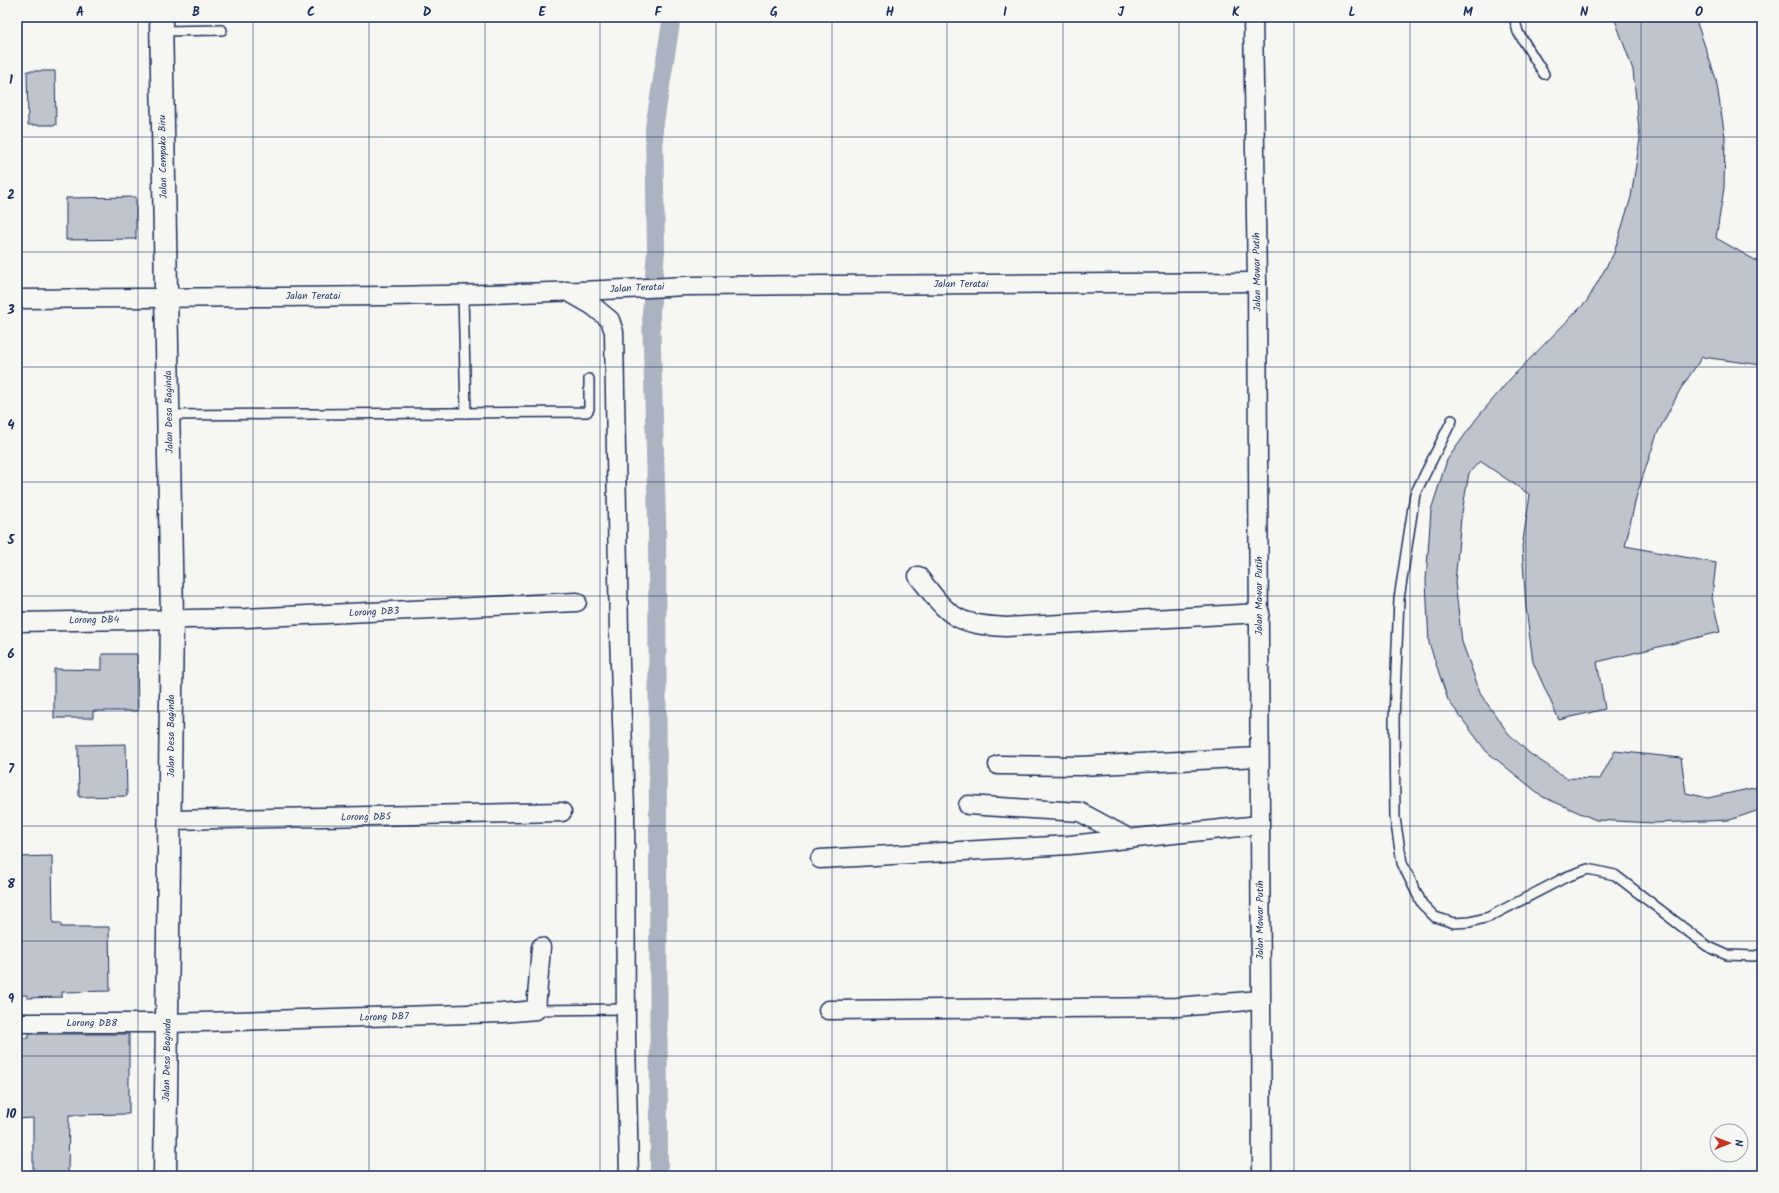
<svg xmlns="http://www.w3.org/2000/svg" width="1779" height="1193" viewBox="0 0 1779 1193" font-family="Kalam,sans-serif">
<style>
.built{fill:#e6e7e7}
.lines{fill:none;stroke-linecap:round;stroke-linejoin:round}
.canal{stroke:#abb2c0;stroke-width:18}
.building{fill:#c0c4cd;stroke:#1b2f5e}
.service-casing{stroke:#1b2f5e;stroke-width:12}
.minor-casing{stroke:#1b2f5e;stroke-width:21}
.tertiary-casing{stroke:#1b2f5e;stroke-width:25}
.service{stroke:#f6f6f2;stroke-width:9}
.minor{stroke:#f6f6f2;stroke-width:18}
.tertiary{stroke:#f6f6f2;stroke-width:22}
.grid{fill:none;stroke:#1b2f5e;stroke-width:1;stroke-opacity:0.55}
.labels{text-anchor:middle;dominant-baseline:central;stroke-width:3;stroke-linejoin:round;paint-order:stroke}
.street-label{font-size:10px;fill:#1b2f5e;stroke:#f6f6f2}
.neatline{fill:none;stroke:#1b2f5e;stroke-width:1.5}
.grid-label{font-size:13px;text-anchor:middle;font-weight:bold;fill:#1b2f5e}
</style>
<rect width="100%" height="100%" fill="#f6f6f2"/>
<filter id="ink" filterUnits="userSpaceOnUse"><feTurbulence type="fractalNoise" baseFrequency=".025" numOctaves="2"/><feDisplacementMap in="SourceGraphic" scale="8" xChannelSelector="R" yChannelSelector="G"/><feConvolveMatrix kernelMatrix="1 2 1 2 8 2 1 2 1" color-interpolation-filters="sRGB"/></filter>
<g filter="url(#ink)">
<path class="built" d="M1762,1168V1176H1490Z"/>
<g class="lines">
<path class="canal" d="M659,1176L657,520L651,313L656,250L654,128L672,17"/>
</g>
<g class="building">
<path d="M1614,17H1695L1716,79L1725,137L1724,188L1716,238L1762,264V365L1702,357L1680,390L1657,434L1637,494L1625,546L1716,563L1712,598L1720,632L1597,662L1605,709L1559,720L1533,662L1526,608L1522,547L1530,495L1480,461L1469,473L1461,518L1455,582L1462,642L1481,695L1508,733L1529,753L1566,778L1600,779L1615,751L1681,758L1686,793L1708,798L1762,786V809L1730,820L1654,823L1596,820L1543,797L1486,751L1448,700L1429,643L1426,581L1431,510L1447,460L1477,418L1511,378L1587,301L1614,253L1631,197L1640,139L1633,70Z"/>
<path d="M27,71H55L56,125H28Z"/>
<path d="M136,197V239L66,240V198Z"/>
<path d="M102,654H137L138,711H93V718H54V669L102,670Z"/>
<path d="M126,744L127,796L79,797L78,745Z"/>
<path d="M52,856L53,923H61V927H109L110,991L62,992V997L27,998V995H17V857Z"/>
<path d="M29,1034H129V1114L69,1115L68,1176H33V1118L17,1119V1038H29Z"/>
</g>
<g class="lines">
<g class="service-casing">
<g id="service">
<path d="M1514,17L1518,32L1544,74"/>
<path d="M161,31L222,30"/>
<path d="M463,295L466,413"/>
<path d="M169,415L587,412L589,409V379"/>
<path d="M1452,420L1415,494L1399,599L1394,719L1395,818L1402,863L1422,904L1435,917L1454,923L1470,922L1489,917L1566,877L1588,869L1615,875L1707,946L1727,955L1754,956L1762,954"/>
<path d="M536,1010L626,1009"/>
</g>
</g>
<g class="minor-casing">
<g id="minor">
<path d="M1253,17L1257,282L1262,1176"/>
<path d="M567,291L593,306L610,320L614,332L619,634L625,808L626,1037L629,1176"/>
<path d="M17,299C239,296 462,299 684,286L1257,282"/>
<path d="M918,576C949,616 953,624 1006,627L1260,613"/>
<path d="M17,622L246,618L577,602"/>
<path d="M998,765L1080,766L1259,757"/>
<path d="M968,805L1080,812L1130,839"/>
<path d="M171,820L562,812"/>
<path d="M820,859L1070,845L1259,825"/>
<path d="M828,1010L1177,1007L1260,1000"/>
<path d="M17,1023H168L502,1013L536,1010L541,947"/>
</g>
</g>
<g class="tertiary-casing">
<path id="tertiary" d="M161,17L172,618L165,1176"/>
</g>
<use href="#service" class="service"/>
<use href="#minor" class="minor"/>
<use href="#tertiary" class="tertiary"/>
</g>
</g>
<path class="grid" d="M138,17V1176M253,17V1176M369,17V1176M485,17V1176M600,17V1176M716,17V1176M832,17V1176M947,17V1176M1063,17V1176M1179,17V1176M1294,17V1176M1410,17V1176M1526,17V1176M1641,17V1176M17,137H1762M17,252H1762M17,367H1762M17,482H1762M17,596H1762M17,711H1762M17,826H1762M17,941H1762M17,1056H1762"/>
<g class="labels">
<g class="street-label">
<text transform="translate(163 157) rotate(-91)">Jalan Cempaka Biru</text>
<text transform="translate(1257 272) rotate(-91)">Jalan Mawar Putih</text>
<text x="961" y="284">Jalan Teratai</text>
<text transform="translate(637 288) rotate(-3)">Jalan Teratai</text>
<text x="313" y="296">Jalan Teratai</text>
<text transform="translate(169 412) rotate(-91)">Jalan Desa Baginda</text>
<text transform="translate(1259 596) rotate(-90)">Jalan Mawar Putih</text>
<text transform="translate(374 612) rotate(-3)">Lorong DB3</text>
<text transform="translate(94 620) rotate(-1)">Lorong DB4</text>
<text transform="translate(171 736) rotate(-90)">Jalan Desa Baginda</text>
<text transform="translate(366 817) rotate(-1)">Lorong DB5</text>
<text transform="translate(1260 920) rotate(-90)">Jalan Mawar Putih</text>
<text transform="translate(384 1017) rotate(-2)">Lorong DB7</text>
<text x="92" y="1023">Lorong DB8</text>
<text transform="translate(167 1060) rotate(-89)">Jalan Desa Baginda</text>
</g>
</g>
<rect width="1779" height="1193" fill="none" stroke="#f6f6f2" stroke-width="44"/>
<g transform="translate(1729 1143) rotate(89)"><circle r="19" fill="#f6f6f2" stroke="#9ea6b7"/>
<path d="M0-3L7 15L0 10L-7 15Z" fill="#c8321e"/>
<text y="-6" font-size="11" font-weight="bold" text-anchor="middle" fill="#1b2f5e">N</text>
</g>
<rect x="22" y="22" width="1735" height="1149" class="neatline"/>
<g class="grid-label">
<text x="80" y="16">A</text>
<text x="196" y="16">B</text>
<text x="311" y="16">C</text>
<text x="427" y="16">D</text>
<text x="542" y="16">E</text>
<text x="658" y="16">F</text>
<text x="774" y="16">G</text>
<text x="890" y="16">H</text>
<text x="1005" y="16">I</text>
<text x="1121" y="16">J</text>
<text x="1236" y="16">K</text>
<text x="1352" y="16">L</text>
<text x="1468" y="16">M</text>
<text x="1584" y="16">N</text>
<text x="1699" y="16">O</text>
<text x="11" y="84">1</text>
<text x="11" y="199">2</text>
<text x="11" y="314">3</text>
<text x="11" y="429">4</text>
<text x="11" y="544">5</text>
<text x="11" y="658">6</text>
<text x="11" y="773">7</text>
<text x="11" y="888">8</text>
<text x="11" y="1003">9</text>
<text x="11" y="1118">10</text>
</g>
</svg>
